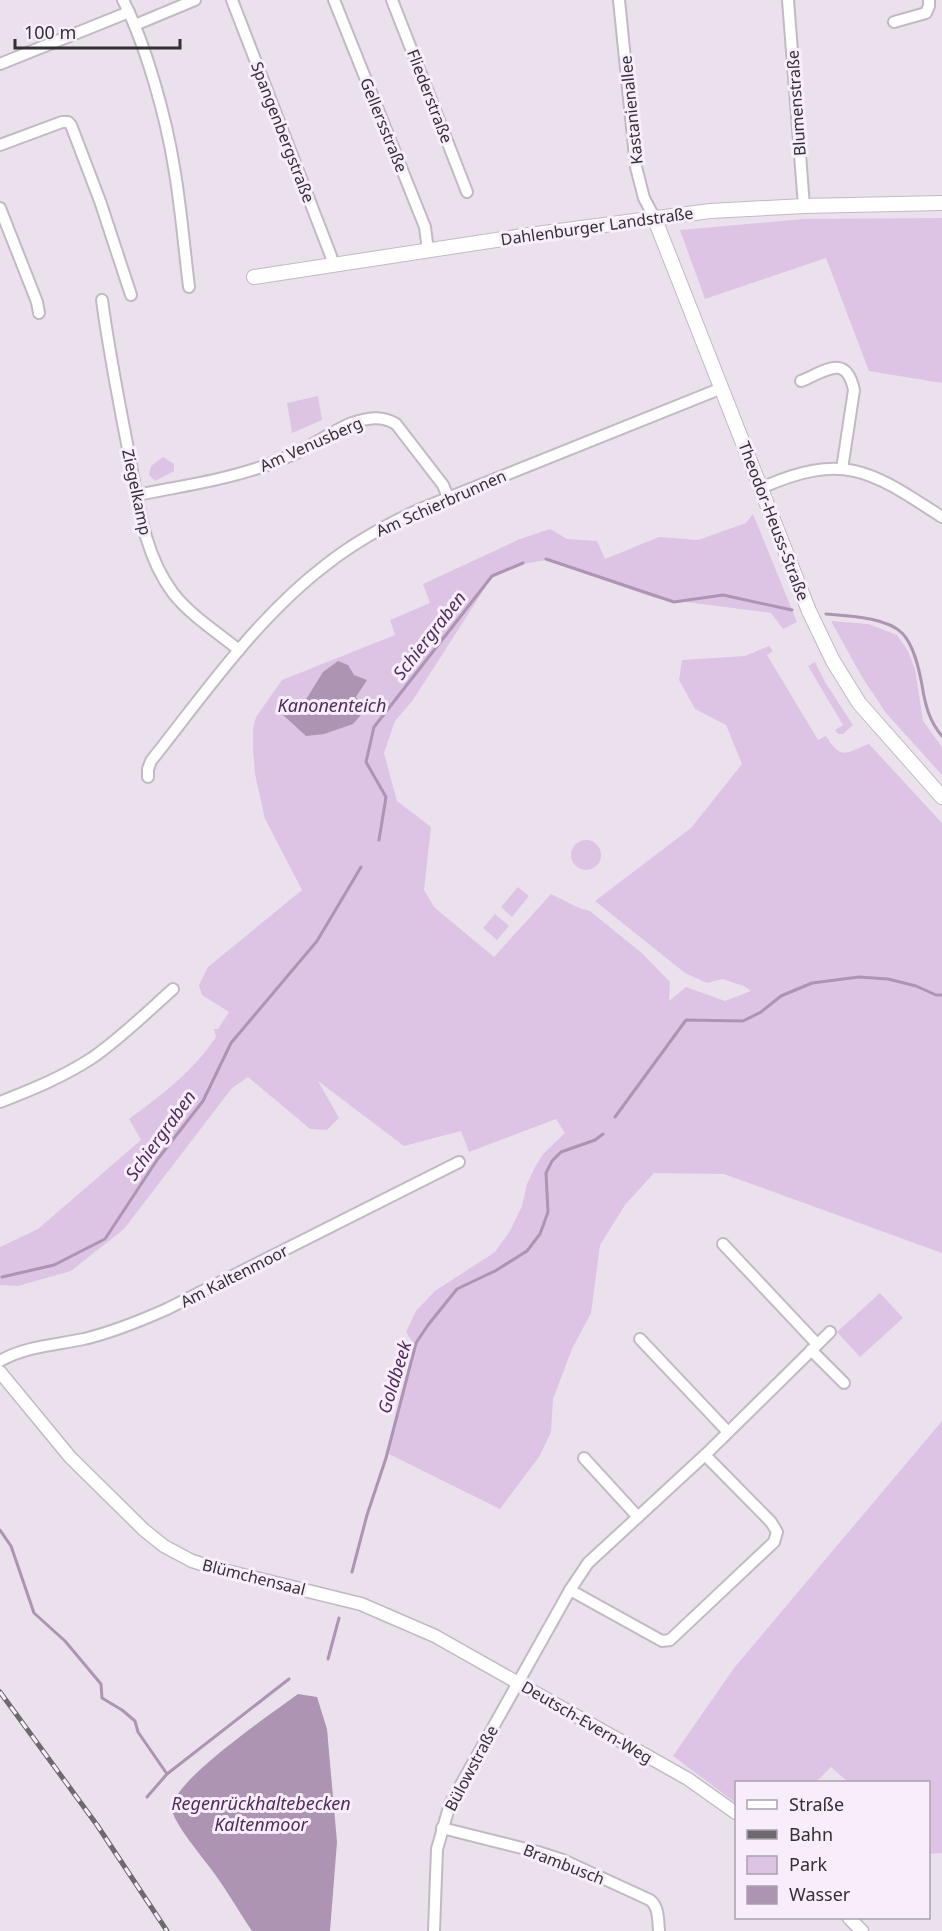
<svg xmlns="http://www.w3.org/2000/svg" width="942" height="1931" viewBox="0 0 942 1931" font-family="'Noto Sans',sans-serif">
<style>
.green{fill:#ddc4e4}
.water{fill:#ad94b3}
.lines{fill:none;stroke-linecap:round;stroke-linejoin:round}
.stream{stroke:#ad94b3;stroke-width:3}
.minor-casing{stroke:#c2b9c5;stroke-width:14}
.tertiary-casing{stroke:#c2b9c5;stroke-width:15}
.secondary-casing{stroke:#c2b9c5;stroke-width:16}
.minor{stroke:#fff;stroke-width:10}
.tertiary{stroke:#fff;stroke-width:12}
.secondary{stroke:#fff;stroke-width:14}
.rail-casing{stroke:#6e686f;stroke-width:5}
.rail{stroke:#f8eefb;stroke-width:3;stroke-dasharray:9;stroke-linecap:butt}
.labels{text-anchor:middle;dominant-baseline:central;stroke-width:6;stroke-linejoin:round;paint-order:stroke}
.street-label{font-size:16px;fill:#332f34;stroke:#f8eefb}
.water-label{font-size:18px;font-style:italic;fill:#502d59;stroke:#f8eefb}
</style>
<rect width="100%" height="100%" fill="#ebe1ed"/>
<g class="green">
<path d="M942,218V383L869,371L826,258L705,299L680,230L803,219Z"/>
<path d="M318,396L322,420L292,433L287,403Z"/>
<path d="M163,457L174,464V471L155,481L149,475L151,466Z"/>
<path d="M753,514L797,622L783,629L771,613L655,598L546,560L523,564L492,577L413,700L395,721L384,753L397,801L431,827L424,890L434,907L494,957L551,894L579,908L590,911L643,954L670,982L669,1001L686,987L725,1001L751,991L744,986L722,979L707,983L685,973L595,901L691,828L742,764L726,725L695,709L679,680L682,660L745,656L769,646L773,651L767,655L818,740L826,736C842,762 846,752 869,744L942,823V1253L724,1174L654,1173L625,1205L600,1245L591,1313L572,1349L553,1399L551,1432L539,1457L500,1509L387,1453L404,1393L415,1346L406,1332L416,1311L435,1291L495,1252L510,1231L522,1206L527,1184L535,1167L543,1154L565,1133L556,1119L469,1152L461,1131L404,1146L318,1081L339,1118L327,1130L310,1129L248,1077L232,1088L124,1229L71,1271L18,1286L0,1285V1247L38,1229L141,1140L129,1119C162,1095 193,1071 216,1037L214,1029H218L229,1012L202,995L199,985L208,967L302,890L265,819L255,774L253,748V729L256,717L282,680L395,635L390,620L430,603L423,584L520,539L550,529L567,539L597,541L605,559L659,537L698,540L746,523Z"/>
<path d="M831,621L868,624L897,635L908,651L915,669L923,721L942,747V775L886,713L862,677Z"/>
<path d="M815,662L825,682L853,725L843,734H838L835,730L843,725L808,666Z"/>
<circle cx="586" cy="855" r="15"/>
<path d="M518,887L529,896L512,917L501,907Z"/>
<path d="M495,914L509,926L497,940L483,928Z"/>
<path d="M880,1293L903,1318L860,1357L837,1332Z"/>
<path d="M942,1421V1853L929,1854L928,1782H848L831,1767L816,1782H736V1803L673,1756L734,1668Z"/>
</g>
<g class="water">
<path d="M338,661L348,665L354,675L367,680L356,697L366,709L353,724L324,734L306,736L283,715L305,701L323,672Z"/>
<path d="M298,1694L317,1697L327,1729L337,1842L330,1931H252C239,1912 228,1892 214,1873C205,1860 173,1823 172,1809C171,1781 274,1712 298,1694Z"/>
</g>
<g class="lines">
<g class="stream">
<path d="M546,559L674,602L723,595L792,610"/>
<path d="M826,614C847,616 886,617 902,633C914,645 919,669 922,685C925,704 929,721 942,736"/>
<path d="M379,840L386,797L366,762L374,727L492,576L523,563"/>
<path d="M615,1117L686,1020L743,1021L761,1012L781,996L812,983L859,977L888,979L916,986L936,995H942"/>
<path d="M2,1277L54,1265L105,1239L157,1160L203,1101L231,1043L317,941L361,867"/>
<path d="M0,1530L11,1546L34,1613L65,1641L101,1684L102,1698L122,1710L135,1721L138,1732L167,1774"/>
<path d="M352,1572L367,1515L386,1458L416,1343L428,1325L457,1289L495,1271L527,1251L540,1234L548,1212L546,1173L552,1161L561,1152L595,1140L603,1134"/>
<path d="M328,1659L339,1618"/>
<path d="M147,1797L167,1774L289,1679"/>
</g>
<g class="minor-casing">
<g id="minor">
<path d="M123,0C146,45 166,117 174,167C181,207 184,247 189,287"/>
<path d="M232,0L331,256L333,265"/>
<path d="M334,0L425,227L428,251"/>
<path d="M392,0L467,192"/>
<path d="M619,0L636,167L644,198L654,217"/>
<path d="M788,0L804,206"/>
<path d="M894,22L926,13L929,6V0"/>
<path d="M135,25L195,0"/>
<path d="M0,64L129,12"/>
<path d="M0,145L62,122H68L71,125L100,201L131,295"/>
<path d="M0,208L37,302L39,313"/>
<path d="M102,300C109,352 119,403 129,454C138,501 143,553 173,593C190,615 217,632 239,650"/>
<path d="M801,381C826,371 846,353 854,390L842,469"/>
<path d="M761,488C845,451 871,471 942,517"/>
<path d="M137,495C187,485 240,478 287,457C310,448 330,432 352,423C367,418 382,415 396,424L443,485L448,497"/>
<path d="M148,777V769L151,761C205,693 257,617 327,564C355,542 386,525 418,510L722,388"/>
<path d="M0,1102C31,1090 63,1077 92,1058C121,1038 146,1013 173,989"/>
<path d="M723,1244L817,1344"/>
<path d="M640,1339L728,1432"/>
<path d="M811,1350L844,1383"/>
<path d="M0,1361C26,1346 56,1345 84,1339C113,1332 140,1321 167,1309L459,1162"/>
<path d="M584,1458L638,1517"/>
<path d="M570,1590L662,1641L670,1640L774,1542L777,1532L771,1522L705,1455"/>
<path d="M442,1828L538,1852L563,1860L650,1900C659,1907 658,1920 659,1931"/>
<path d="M434,1931L437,1849L450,1804L570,1590L588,1563L705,1455L830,1332"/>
</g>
</g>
<g class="tertiary-casing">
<g id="tertiary">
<path d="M0,1372L70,1457L144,1530L164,1546L192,1561L222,1570L361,1604L435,1636L688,1779L736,1813"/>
<path d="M849,1918L862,1931"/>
</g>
</g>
<g class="secondary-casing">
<g id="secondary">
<path d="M654,217L809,611L833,661L859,703L942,797"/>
<path d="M254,277L529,235L710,211L804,206L942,203"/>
</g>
</g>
<use href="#minor" class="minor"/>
<use href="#tertiary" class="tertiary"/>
<use href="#secondary" class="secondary"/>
<g class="rail-casing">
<path id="rail" d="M0,1692L97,1825L167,1931"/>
</g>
<use href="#rail" class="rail"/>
</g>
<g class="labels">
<g class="street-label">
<text transform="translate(430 96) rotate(69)">Fliederstraße</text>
<text transform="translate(796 103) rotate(-94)">Blumenstraße</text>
<text transform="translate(631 110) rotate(-96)">Kastanienallee</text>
<text transform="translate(384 125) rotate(68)">Gellersstraße</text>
<text transform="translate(283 132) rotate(69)">Spangenbergstraße</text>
<text transform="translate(597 226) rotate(-8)">Dahlenburger Landstraße</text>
<text transform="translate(311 444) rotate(-24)">Am Venusberg</text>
<text transform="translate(137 492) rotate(78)">Ziegelkamp</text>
<text transform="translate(441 503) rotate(-24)">Am Schierbrunnen</text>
<text transform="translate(774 521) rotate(69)">Theodor-Heuss-Straße</text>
<text transform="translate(234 1276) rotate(-27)">Am Kaltenmoor</text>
<text transform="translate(254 1577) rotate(14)">Blümchensaal</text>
<text transform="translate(587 1722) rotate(30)">Deutsch-Evern-Weg</text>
<text transform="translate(471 1768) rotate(-62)">Bülowstraße</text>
<text transform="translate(564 1864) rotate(21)">Brambusch</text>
</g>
<g class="water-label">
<text transform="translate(429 635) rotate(-52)">Schiergraben</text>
<text x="332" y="705">Kanonenteich</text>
<text transform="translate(160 1135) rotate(-54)">Schiergraben</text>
<text transform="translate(394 1377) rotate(-73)">Goldbeek</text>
<text x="261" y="1803">Regenrückhaltebecken<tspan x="261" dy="21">Kaltenmoor</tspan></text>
</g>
</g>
<rect x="735" y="1781" width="195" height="138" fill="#f8eefb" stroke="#a9a2ab" stroke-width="1.5"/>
<rect x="747" y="1800" width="30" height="9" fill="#ffffff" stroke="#a9a2ab" stroke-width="1.5"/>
<text x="789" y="1811" font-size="18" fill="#332f34">Straße</text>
<rect x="747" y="1830" width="30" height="9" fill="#6e686f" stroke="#a9a2ab" stroke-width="1.5"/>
<text x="789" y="1841" font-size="18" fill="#332f34">Bahn</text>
<rect x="747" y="1856" width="30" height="18" fill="#ddc4e4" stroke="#a9a2ab" stroke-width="1.5"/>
<text x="789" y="1871" font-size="18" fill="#332f34">Park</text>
<rect x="747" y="1886" width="30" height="18" fill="#ad94b3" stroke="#a9a2ab" stroke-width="1.5"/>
<text x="789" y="1901" font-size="18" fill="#332f34">Wasser</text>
<path d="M15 39v9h165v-9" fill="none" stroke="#332f34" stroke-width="3"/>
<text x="24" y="39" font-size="18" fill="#332f34" stroke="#f8eefb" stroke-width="4.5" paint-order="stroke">100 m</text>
</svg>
